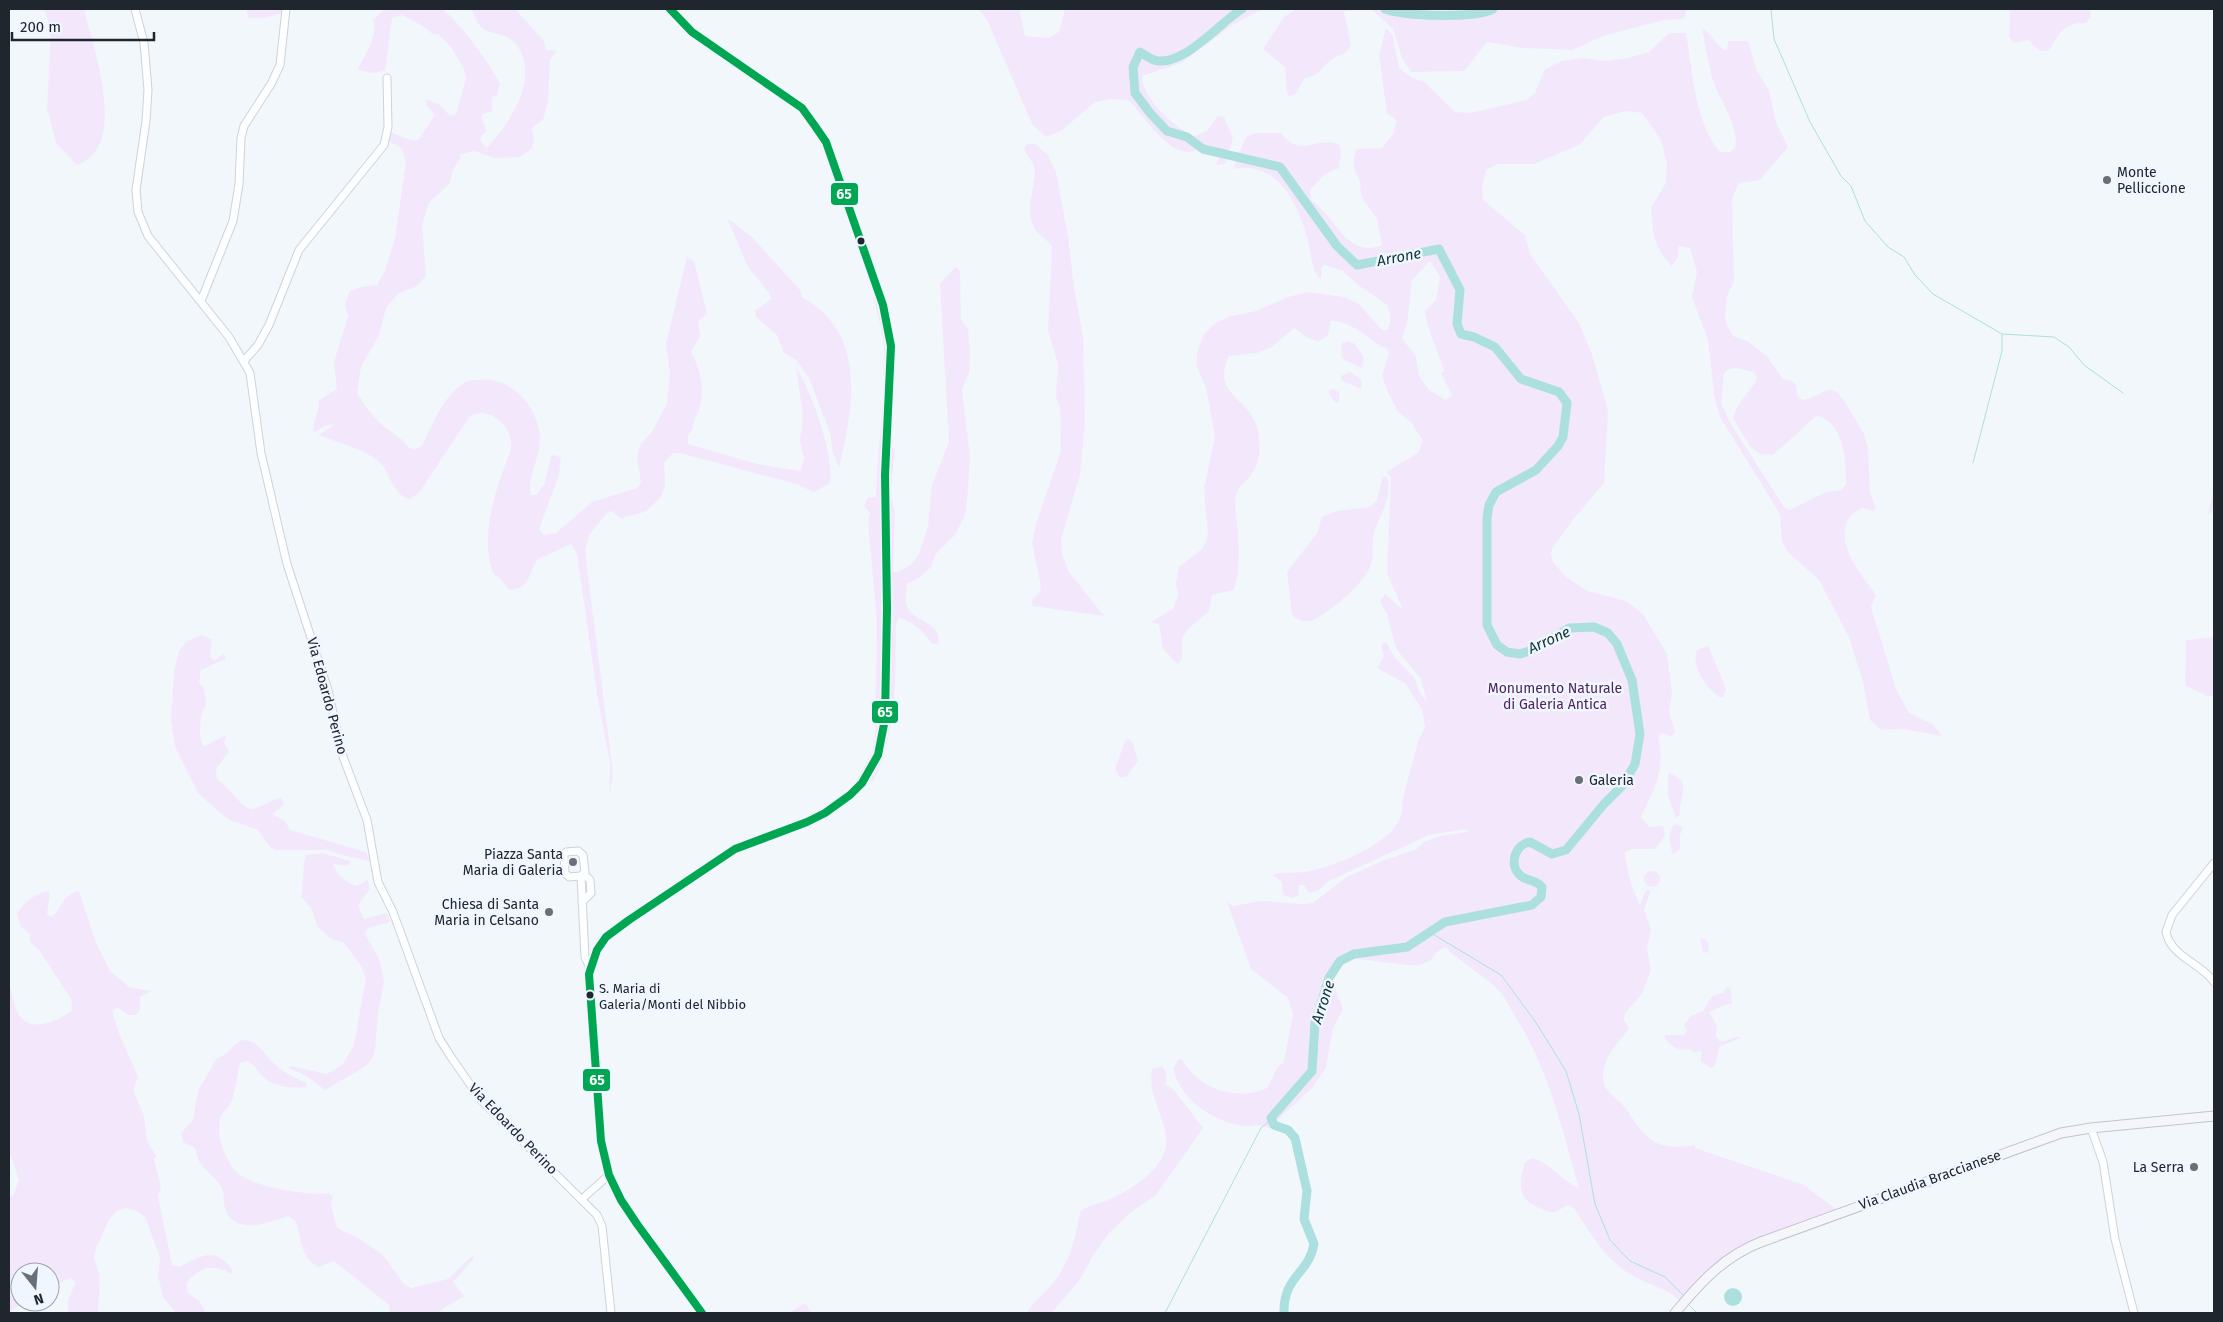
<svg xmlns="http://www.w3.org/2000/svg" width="2223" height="1322" viewBox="0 0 2223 1322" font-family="'Fira Sans',sans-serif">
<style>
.green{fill:#f3e8fb;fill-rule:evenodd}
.water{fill:#ace0de}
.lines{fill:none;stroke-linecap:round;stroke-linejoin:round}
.stream{stroke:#ace0de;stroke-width:1}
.river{stroke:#ace0de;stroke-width:9}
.minor-casing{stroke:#ced3da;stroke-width:9}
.major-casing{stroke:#c2c5cd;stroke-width:11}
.minor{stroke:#fdfeff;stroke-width:7}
.major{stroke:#f5f6fa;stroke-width:9}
.bus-1-casing{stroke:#eff6ff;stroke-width:11}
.bus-1{stroke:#00a651;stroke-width:8}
.poi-dot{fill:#6a6f76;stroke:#eff6ff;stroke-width:2}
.bus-dot{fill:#20262e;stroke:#eff6ff;stroke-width:2}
.labels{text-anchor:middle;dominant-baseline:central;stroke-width:5;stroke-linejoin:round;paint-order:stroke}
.bus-label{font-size:13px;fill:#20262e;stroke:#eff6ff;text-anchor:start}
.poi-label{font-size:14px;fill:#20262e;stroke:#eff6ff;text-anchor:end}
.park-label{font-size:14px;fill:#4d245b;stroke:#eff6ff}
.street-label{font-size:14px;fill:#20262e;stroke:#eff6ff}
.water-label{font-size:15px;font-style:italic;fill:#103432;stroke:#eff6ff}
.line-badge{stroke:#eff6ff;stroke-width:2}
.badge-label{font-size:14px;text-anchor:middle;font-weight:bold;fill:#fff}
</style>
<rect width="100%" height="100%" fill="#f2f7fc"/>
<g class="green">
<path d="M44,9H84C93,47 130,147 77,165L56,143L47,108L51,29Z"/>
<path d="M246,9H282V13L265,18H249Z"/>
<path d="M385,9C399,9 428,6 440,9C454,13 494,69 500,84L497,96L492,97V111L483,114L481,118L487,131L481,136L480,141L487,148C510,123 543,75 514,42C506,33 488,35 480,26C476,21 474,14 471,9H515L544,41L546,50L557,51L550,60L548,101L543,120L532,128L534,138L532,148L520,157L495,158L474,151L459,155L461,158L454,168L449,184L429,203L422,225L426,276L415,287L399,293L386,308L379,335L361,367L357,393C365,405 373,418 385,427C394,435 403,438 409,448L416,449L422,446C433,424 442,397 464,383C468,380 474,380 478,380C510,375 537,406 540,435C542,456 526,476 531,495H536L545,483L551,456L555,455L561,458L559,475L539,529L544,535L556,533L592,502L637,488L641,483L637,457L640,445L652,432L667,403L670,373L666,344L687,257L694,261L707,314L698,321L700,336L691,352C700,369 705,387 700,407C698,416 693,417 693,429L688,435V444L757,464L800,471L804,459L800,440L803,415L796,368C811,388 835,458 830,483L814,492L796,484L680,453L672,454L664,463C665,479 668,491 655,503C651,506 648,511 643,512C634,516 630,514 621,519L612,511L608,512L589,535L585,552L613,773L609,797L610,763L598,700L577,554L571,544L538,559C528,573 530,590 509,590L499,577L494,575C481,544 491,506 501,476C504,467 510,456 511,446C513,426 488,406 470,416L419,493L410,499C395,497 390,476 383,466C373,452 334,441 318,435L336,424L325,426L314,432C312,423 319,412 319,400L337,389L334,362L348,316L345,306L349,292L361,287L377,285L385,271L395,238L406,162L402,149L389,141L390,132L411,140H418L435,115L427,106L426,99L440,105L450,116L456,114L466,78L464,69L451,47L438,34H432C424,24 413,22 402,15L392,18L385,71L371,73L359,70V66C366,54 378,35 373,20Z"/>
<path d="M979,9H1019L1025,36L1048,38L1059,32L1065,9H1263L1234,24L1181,63L1142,76C1141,97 1175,128 1194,136L1207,131L1218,116L1224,117L1233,138L1225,164L1216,165L1219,158V150L1214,146C1206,148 1195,152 1187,152C1165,151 1143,114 1128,100L1111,99L1095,102L1061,131L1046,137L1032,124L988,22Z"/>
<path d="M1297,9H1687L1684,19L1664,20L1606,35L1572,50L1523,48L1487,42L1464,71L1411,72L1402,58L1393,29L1371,9L1344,11L1351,46C1342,58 1341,53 1331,60C1318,69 1324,74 1305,78L1296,93L1290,96L1287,94L1285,67L1263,49L1284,17Z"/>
<path d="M2010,9H2090L2091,17L2086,23C2064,22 2060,33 2049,50L2040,51L2028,40L2014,43L2009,37Z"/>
<path d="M1386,28L1393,36L1399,68L1412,78L1423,81L1455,112L1471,113L1526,100L1535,93L1545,69L1562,61L1583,58L1605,61L1628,58L1649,52L1669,33H1686C1693,73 1694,121 1720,152H1730L1735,148C1740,126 1719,100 1712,78C1708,61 1705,44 1702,28C1713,34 1715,46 1727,51L1728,41H1748L1756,69L1769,91L1776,122L1788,147L1760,180L1739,183L1732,198L1734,282L1727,296L1725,315L1727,325L1733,336L1749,342L1767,356L1783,379L1792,381L1796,385L1797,395L1802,400C1812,399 1821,392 1831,389L1838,393L1844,400L1864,434L1868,447L1870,493L1876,508L1872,511L1863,508C1859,510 1852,513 1850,517C1832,542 1863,576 1876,595L1871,607L1896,689L1909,713L1932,724L1942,736L1904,729L1881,730L1870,720L1863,682L1849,637L1819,580L1788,552L1782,542L1780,514L1720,417L1714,394L1708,340L1692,297L1697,272L1690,248L1679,246L1678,257L1672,266C1653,248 1653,232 1651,208L1666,183L1667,164L1661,140L1642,113L1626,111L1604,117L1579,145L1534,164H1498L1486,170L1482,187L1483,200L1525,235L1530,254L1579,323L1592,354L1608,411L1604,483L1573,520L1552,549L1551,554L1553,562L1566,577L1588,591L1626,601L1643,614L1667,654L1672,693L1669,712L1675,731L1671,737L1663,733L1658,735C1665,771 1656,786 1641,817L1649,827L1663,826L1665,836L1655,849H1632L1625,852C1626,869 1632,890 1640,905L1646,890H1651L1644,910L1651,929L1647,949L1651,970L1642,994L1625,1013L1624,1020L1629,1028C1618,1045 1606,1052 1603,1075C1602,1079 1604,1085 1607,1089C1610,1095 1616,1098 1621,1103C1633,1116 1640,1135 1657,1143C1668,1148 1683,1147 1695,1145V1148L1804,1185L1836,1209C1802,1223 1761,1233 1730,1253C1711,1265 1697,1286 1682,1303C1669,1288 1648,1285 1631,1275C1604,1258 1591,1234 1574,1208L1569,1205C1564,1206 1560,1210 1555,1212C1550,1213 1544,1210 1540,1208C1516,1200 1519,1183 1525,1162L1532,1158C1550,1163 1562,1181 1579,1188C1562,1128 1548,1068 1515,1016C1510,1008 1506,999 1501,993C1485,975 1462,964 1445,947L1437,952L1430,961L1416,966L1351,958L1336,964L1331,972L1333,984L1343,1009L1333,1028L1326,1067L1312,1088L1269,1128C1259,1123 1252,1127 1242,1126C1211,1120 1182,1101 1173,1069L1178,1060L1182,1059C1198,1089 1237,1102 1267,1088L1277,1068L1284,1061L1293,1014L1288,998L1251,969L1227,902L1233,906L1261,901L1303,904L1313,903L1345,878L1379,862L1417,849L1424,842L1440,836L1468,832L1467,829L1429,835L1329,881L1319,890L1309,893L1304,885H1299L1298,896L1292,898L1283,895L1282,882L1272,875C1285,871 1298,874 1311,871C1340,864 1410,838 1402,801L1418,742L1425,727L1422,710L1406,684L1377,668L1384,656L1381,645L1386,642L1395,658L1414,677L1420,693L1427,701L1421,679L1396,649L1387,614L1380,601L1385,594L1403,610L1387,573L1391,477L1386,472L1418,453L1423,441L1411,422L1398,412L1387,390L1382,375L1389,353L1387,349C1365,339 1356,322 1331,321L1328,335L1318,342L1306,337L1294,328L1272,347L1257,353L1229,356C1211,394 1247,397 1256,424C1261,440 1262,461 1251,475C1245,483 1238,485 1236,496C1234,504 1236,514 1237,522C1239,546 1241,567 1234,590L1212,595L1209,611L1188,629L1182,638V658L1178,664L1163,649L1159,624L1151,622L1173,609L1178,595L1176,583L1179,567L1203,548L1208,535L1204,489L1215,436L1206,388L1196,365L1198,349L1204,334L1214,324L1231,316L1256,311L1288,297L1308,292L1344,297L1359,304L1382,330H1387L1390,324V313L1387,305L1358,285L1343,271L1325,265L1321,268V278L1318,277C1311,266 1311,253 1308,240C1298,204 1278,160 1233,169L1246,137L1256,133H1281C1301,159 1314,136 1339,144L1341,152L1339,168L1325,174L1310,190L1311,200C1335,215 1347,260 1382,245L1377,219L1361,196L1360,182L1353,166L1356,149L1382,148L1394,133L1396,120L1387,113L1379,55ZM1430,261L1440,277L1436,300L1425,311L1427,324L1444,370L1441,373L1452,395L1446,400L1429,390L1419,376L1416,357L1402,338L1407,324L1412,280ZM1736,368L1754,372L1757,378C1749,394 1737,402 1733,418L1750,446L1760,454L1773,455L1816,416C1844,421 1846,461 1846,484L1841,490L1826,492L1790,510L1784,507L1729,421L1721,403L1724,373L1729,369Z"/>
<path d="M1028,144H1035L1048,155L1056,172L1068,236L1074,288L1083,336L1085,421L1080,475L1061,539L1062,554L1069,572L1104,616L1032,606L1033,598L1040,592L1041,586L1032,543L1036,524L1061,451L1060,407L1056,397L1058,364L1048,330L1052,247C1047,238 1035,234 1032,223C1027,207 1034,188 1035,171C1035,161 1025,157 1024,147Z"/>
<path d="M727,218L752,237L800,290L803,298C868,334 853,408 839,468L833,453L830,433L809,378L796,360L784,353L777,335L756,317L755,311L771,299L769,293L748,267Z"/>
<path d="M955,267L960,271L961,319L968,329L970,352L969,373L962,390L970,457L968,491L965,515L955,535L936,554L930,568L919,578L907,584C906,590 905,599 906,604C911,622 944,622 938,644H932C924,632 913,621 899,618L896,624C895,677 898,734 873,781L856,782L872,752L875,736L877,621L868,522L870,513L864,506L868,497H876C877,448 886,399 884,350C884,333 877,314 873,297H876L888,352L885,435L895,450L890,496L895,511L893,572H898L911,565L919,554L928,526L932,485L949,442L940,284Z"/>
<path d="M1348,341L1355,344L1364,358L1362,368L1344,360L1341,355L1342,343Z"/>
<path d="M1350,372L1361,379L1362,389L1342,381L1341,376Z"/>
<path d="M1333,389L1339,392V402L1336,403L1329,394V390Z"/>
<path d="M1384,476L1388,479C1391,505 1380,511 1374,534C1371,546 1375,560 1368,571C1361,585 1325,617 1310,621C1303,622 1297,619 1292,615L1287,572L1317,533L1322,517L1337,511L1370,507L1377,500L1382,479Z"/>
<path d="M2214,487V510L2208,515Z"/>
<path d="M202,635L212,640L210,656L214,660L224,654L226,659L201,670L199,682L204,689L206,705L201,715L200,735L203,747L226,735L224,743L229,751L216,769L217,779C227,785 243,810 252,809C261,807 273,800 281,797L284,805L272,814L285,821L290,830L366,852L370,861L341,855L328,850H276L270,847L258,830L232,821L220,813L198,793L175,747L171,721L174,672L179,651L187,641Z"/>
<path d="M2214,637V696H2207L2185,685L2186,640Z"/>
<path d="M1708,645L1726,689L1723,697H1719C1706,687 1691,668 1697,650Z"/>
<path d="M1129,739L1133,743L1138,761L1126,777H1119L1115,769L1125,741Z"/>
<path d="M1670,773C1673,775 1678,777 1680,779C1688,788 1678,805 1680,815L1676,818L1668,796V774Z"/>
<path d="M1675,824L1683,827L1680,835V849L1673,854C1669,845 1667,832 1675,824Z"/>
<path d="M323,853L350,861L348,866L333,864C338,876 344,881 356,886L368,880L370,889L358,905L364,919L387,913L390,922L368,928L365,934L380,961L384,982L378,1013L375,1050L372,1058L366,1066L325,1090L308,1077L289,1068L291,1066L327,1074L343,1064L354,1045L366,978L361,966L344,943L330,938L317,926L312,909L301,897C304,883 302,869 306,855Z"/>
<circle cx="1652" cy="879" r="8"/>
<path d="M48,891L50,893L47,914L51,917C63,909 62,894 79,891L96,943L110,971L129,987L151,991L140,997V1010L136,1015H129L118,1008L113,1010C114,1029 131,1057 138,1077L133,1090L144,1116L147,1141L156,1156L154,1159L161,1187L158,1196L172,1265L179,1267C201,1256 216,1245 233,1271L231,1274C213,1263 199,1267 186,1283L188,1293L200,1302L206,1313H176L163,1297L158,1276L160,1257L145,1217L135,1210L126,1208L117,1211L109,1220L96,1248L94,1258L100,1276L98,1313H68V1300L76,1282L70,1278L50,1288V1272H20V1302H23L9,1313V1198L13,1196L19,1180L9,1151V985C14,995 13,1006 19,1015C32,1034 58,1020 72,1011L71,999L39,950L30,942V934L21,927L17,914C25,901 33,895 48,891Z"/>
<path d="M1700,939H1705L1709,944L1708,953L1703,952Z"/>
<path d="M1727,987L1731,988L1732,1005L1728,1004L1709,1012L1717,1026L1716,1036L1720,1041C1728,1042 1732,1037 1740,1036V1038L1719,1047L1716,1063L1712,1068L1701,1062V1051L1693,1052L1691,1049C1679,1052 1668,1046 1664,1035H1684L1687,1031L1684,1024L1691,1016L1703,1011L1712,996L1723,993Z"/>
<path d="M243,1040C261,1041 263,1055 276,1065C284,1073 296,1078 306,1083L307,1087C291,1089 273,1087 261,1075C256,1070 254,1064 247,1061L240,1063C237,1075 236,1089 232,1100C228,1111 219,1111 219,1127C218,1141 228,1165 239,1174C254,1187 309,1196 328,1193L333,1196L331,1205L337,1228L362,1240L383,1255L404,1284L411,1288L448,1279L473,1255L474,1258L453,1282L464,1296L444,1308L439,1313H390L389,1305L334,1261L319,1267C300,1258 301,1236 295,1220L288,1216C270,1223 236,1235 226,1211C222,1202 226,1194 220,1185C214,1176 202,1169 198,1159C196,1156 197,1151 195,1148L183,1142L181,1133L193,1120L198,1091L217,1058C231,1054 231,1044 243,1040Z"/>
<path d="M1163,1067L1166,1073V1085L1173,1089L1203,1128L1156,1195L1131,1212L1109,1233L1094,1254L1079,1281L1051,1313H1027C1034,1299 1049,1291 1057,1278C1071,1258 1076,1236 1080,1212C1087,1205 1099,1204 1108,1200C1130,1191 1169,1167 1166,1139C1165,1116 1145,1089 1153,1068Z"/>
<path d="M805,1303L812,1313H789Z"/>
</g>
<circle class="water" cx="1733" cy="1297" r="9"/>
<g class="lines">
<g class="stream">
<path d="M1771,9L1774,39L1810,122L1841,176L1851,186L1865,221L1888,247L1904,257L1915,275L1933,294L2002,334L2054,337L2069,347L2084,365L2123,393"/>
<path d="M1973,463L2002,351V335"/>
<path d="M1431,933L1501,975L1535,1021L1566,1071L1579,1114L1595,1204L1610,1240L1630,1261L1665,1277L1684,1296"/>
<path d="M1690,1306L1697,1313"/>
<path d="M1165,1313L1261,1128L1271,1120"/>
</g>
<g class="river">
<path d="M1242,9C1220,22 1182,69 1154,60C1149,58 1145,55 1140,52L1133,67L1135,93L1150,113L1167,131L1187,137L1203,149L1280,167L1337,246L1357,265L1439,249L1460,290L1457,324L1461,334L1474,337L1495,347L1521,379L1559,392L1567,403L1563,437L1558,446L1536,470L1496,492L1489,505L1487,518V625L1497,645L1507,652L1520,654L1535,649L1569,628L1594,627L1608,633L1617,644L1632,680L1640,734L1635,764L1623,785L1604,804L1566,850L1552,854L1530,842C1515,844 1508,866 1521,876C1527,881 1537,880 1542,887L1541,897L1532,905L1445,922L1407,947L1354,954L1340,961L1329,978L1315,1023L1312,1071L1271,1118L1274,1125L1288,1130L1295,1138L1307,1191L1304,1219L1314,1244C1309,1274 1283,1276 1284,1313"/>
<path d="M1385,9C1405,16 1474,19 1493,9"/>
</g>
<g class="minor-casing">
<g id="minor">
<path d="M135,9L144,43L148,90L146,121L136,190L138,212L148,236L229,337L250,373L261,453L287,564L328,690L342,754L367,820L378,882L393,912L439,1038L451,1057L481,1100L597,1215L602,1226L611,1313"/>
<path d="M670,9L692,32L802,108L815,126L826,142L883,305L891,346L885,475L887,609L885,719L878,755L862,783L850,795L825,813L807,822L735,849L629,920L606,937L597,950L589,974L601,1141L609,1175L621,1200L637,1224L702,1313"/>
<path d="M201,301L233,221L239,184L241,138L244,126L271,84L280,65L286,9"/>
<path d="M244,361L258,345L269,325L299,250L384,145L388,127L387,78"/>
<path d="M578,851L583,855L585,872L581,876L569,877L565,873L564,855L566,852Z"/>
<path d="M2214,863L2172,915L2166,932C2171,957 2201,963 2214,982"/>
<path d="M581,876L585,957L590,968"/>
<path d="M582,902L591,893L590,880L584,874"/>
<path d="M2091,1128L2103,1162L2115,1239L2134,1313"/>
<path d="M582,1199L609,1175"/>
</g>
</g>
<g class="major-casing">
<path id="major" d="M1675,1313C1700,1283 1724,1256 1761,1242L2061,1133L2091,1128L2214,1116"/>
</g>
<use href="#minor" class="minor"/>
<use href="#major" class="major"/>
<g class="bus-1-casing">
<path id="bus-1" d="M670,9L692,32L802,108L815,126L826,142L883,305L891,346L885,475L887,609L885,719L878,755L862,783L850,795L825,813L807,822L735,849L629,920L606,937L597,950L589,974L601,1141L609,1175L621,1200L637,1224L702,1313"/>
</g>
<use href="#bus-1" class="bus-1"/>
</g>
<g class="poi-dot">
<circle cx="2107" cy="180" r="5"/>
<circle cx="1579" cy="780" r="5"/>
<circle cx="573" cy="862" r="5"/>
<circle cx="549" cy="912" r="5"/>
<circle cx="2194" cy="1167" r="5"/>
</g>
<g class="bus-dot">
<circle cx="861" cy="241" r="4.5"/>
<circle cx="590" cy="995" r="4.5"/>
</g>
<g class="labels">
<g class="bus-label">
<text x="599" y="988">S. Maria di<tspan x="599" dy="16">Galeria/Monti del Nibbio</tspan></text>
</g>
<g class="poi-label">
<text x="2117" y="172" text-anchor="start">Monte<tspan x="2117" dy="16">Pelliccione</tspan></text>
<text x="1589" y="780" text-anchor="start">Galeria</text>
<text x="563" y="854">Piazza Santa<tspan x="563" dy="16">Maria di Galeria</tspan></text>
<text x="539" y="904">Chiesa di Santa<tspan x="539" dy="16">Maria in Celsano</tspan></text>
<text x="2184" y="1167">La Serra</text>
</g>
<g class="park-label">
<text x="1555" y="688">Monumento Naturale<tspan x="1555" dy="16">di Galeria Antica</tspan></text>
</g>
<g class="street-label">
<text transform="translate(327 696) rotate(75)">Via Edoardo Perino</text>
<text transform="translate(513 1129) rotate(46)">Via Edoardo Perino</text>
<text transform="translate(1930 1180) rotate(-20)">Via Claudia Braccianese</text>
</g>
<g class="water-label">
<text transform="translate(1399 257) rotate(-11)">Arrone</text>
<text transform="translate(1549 640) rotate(-25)">Arrone</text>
<text transform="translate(1323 1002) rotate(-72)">Arrone</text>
</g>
</g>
<g class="line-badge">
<rect x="830" y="182" width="29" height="24" rx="5" fill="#00a651"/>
<rect x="871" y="700" width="28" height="24" rx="5" fill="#00a651"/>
<rect x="582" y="1068" width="29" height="24" rx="5" fill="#00a651"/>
</g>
<g class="badge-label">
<text x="844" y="199">65</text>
<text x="885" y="717">65</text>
<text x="597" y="1085">65</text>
</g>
<rect width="2223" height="1322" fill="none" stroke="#20262e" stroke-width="20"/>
<g transform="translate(35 1287) rotate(163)"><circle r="24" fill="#eff6ff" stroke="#9ca3ab"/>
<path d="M0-4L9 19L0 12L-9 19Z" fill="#6a6f76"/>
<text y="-8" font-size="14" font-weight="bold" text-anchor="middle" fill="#20262e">N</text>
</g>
<path d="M12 32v8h142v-8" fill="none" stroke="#20262e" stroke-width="2.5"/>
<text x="20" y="32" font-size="15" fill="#20262e" stroke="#eff6ff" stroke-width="4" paint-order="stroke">200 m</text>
</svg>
